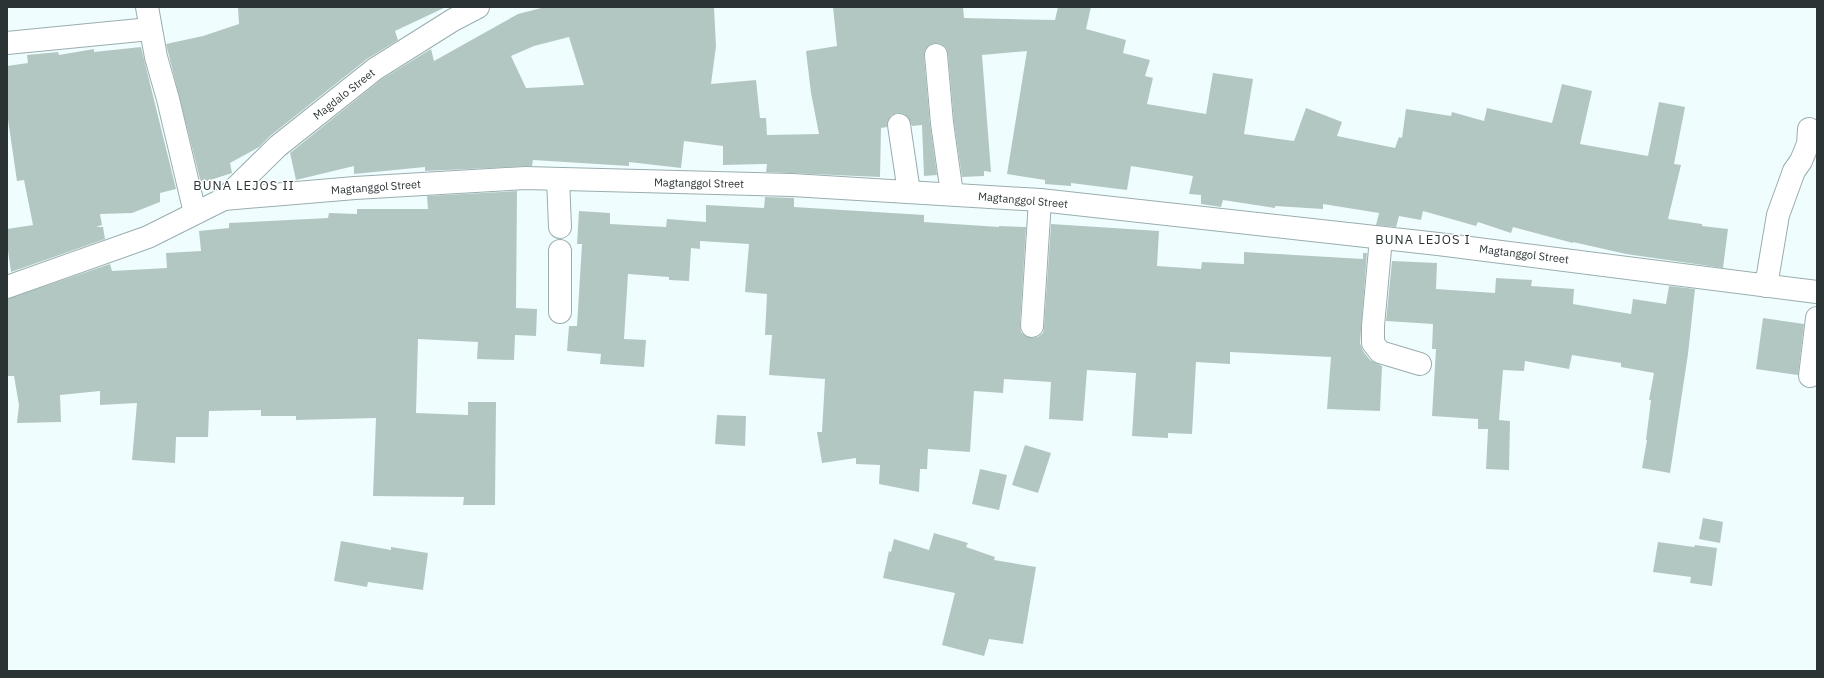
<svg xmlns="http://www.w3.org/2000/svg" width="1824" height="678" viewBox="0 0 1824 678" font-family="'IBM Plex Sans',sans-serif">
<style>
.building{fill:#b3c7c2;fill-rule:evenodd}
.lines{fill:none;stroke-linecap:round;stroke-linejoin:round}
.minor-casing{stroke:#99adaf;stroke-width:24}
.minor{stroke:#fff;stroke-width:22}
.labels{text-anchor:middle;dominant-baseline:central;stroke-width:3;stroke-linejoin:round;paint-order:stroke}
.street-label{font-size:11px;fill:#2b3334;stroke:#fff}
.quarter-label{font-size:13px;letter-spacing:1px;fill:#2b3334;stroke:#fff}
</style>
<rect width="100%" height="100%" fill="#f0fdfe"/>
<g class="building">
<path d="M238,7H446L395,31L398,40L367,59L270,136L259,147L230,163L232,173L201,183L166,44L203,36L239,24Z"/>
<path d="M545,7H714L716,46L711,84L756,80L760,118H766L767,135L819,134L811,93L806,51L837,46L833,7H963L964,18L1055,20L1058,7H1091L1086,29L1126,40L1123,53L1150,60L1145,76L1153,78L1147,104L1206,114L1213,73L1253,79L1244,134L1294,141L1306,108L1342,122L1337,136L1395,148L1399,137L1402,138L1406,109L1451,116L1452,112L1484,121L1487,108L1552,123L1562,84L1592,91L1580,144L1648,156L1659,102L1685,107L1674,164L1681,165L1668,219L1702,224V226L1728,229L1723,268L1626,254L1573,242V243L1513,227L1511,233L1478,222L1476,226L1423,211L1421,220L1399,216L1396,227L1376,225L1379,213L1323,204V209L1275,206V208L1223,200L1221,207L1201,204V195L1189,194L1193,176L1131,166L1127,190L1071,183V186L1045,184V180L1007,174L1027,51L982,55L991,172L984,171V176L962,177L954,122L948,54L946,48L941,44L935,43L929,45L925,50L924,56L930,124L937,175L924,176L922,125L912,126L908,117L904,114L898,113L892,115L888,120L887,127L881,128L880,177L766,172L767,164L723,165V146L684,141L681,168L629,162V166L533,160L532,166L425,171V167L354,174V166L296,180L290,153L382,79L431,49L434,61L518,14ZM569,37L584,85L526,88L511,56L534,46Z"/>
<path d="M141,47L176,189L160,193V202L132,213L100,214L102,225L96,227H103L105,239L11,272L7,243V229L33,225L24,180L17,181L7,113V66L28,63L27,55L58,52L59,55L94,49V52Z"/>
<path d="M517,191L516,308L537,309L536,336L515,335L514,360L477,359L478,342L418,339L416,413L468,415V402H496L495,505H463L464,497L373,496L376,418L296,420V416H261V410L209,411L208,437H176L175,463L132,460L137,403L100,405V391L60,395L61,422L17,423L19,405L14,376H7V299L110,264L112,271L167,268L166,253L201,251L199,231L229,228V223L328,218L329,213L357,214V209H428L427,196Z"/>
<path d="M765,197L794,198V207L924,215V222L999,227V226L1026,227L1020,325L1021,332L1025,336L1031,338L1038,337L1043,333L1044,327L1051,224L1159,231L1157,266L1201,269L1202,262L1244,264V252L1363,259V253H1367L1360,343L1363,351L1370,360L1382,366L1380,411L1327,409L1331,357L1230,352V364L1196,362L1192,434L1168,433V438L1132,436L1136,373L1087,370L1083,421L1049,419L1051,382L1004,379L1003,393L974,391L970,452L928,449L927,469H920L919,492L879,484L880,465L856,464V458L822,463L817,432H822L825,379L769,375L772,335H765L767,294L745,292L749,244L700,241V249L691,248L689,281L669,280V277L628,274L624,339L646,340L644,367L600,364L601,354L567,351L569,326H577L582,244H577L579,211L610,213V224L666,227L667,219L706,222V205L764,208Z"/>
<path d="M1392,261L1437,263L1436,289L1495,293L1496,278L1532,280L1531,286L1574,289L1573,304L1631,314L1633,299L1666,304L1669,286L1695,289L1688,354L1670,473L1642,468L1647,440H1646L1651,400H1649L1654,373L1621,367V363L1572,355L1569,369L1525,361L1524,371L1503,370L1499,420L1510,421L1509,470L1486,469L1488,429H1478V419L1432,416L1436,349H1432L1433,324L1386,321Z"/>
<path d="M1763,318L1804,324L1798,375L1756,369Z"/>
<path d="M717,415L746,416L745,446L715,444Z"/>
<path d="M1025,445L1051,453L1038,493L1012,485Z"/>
<path d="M980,469L1007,475L999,510L972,504Z"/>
<path d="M1703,518L1723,522L1720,543L1699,539Z"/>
<path d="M934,533L968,543L966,547L995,557L994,560L1036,567L1023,644L989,639L984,656L942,645L955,593L883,578L889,551L891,552L894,539L929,550Z"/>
<path d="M341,541L391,550V547L428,553L423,590L368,582L367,587L334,581Z"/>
<path d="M1658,542L1694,547L1695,545L1717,548L1712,586L1690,583L1691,577L1653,572Z"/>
</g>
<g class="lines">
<g class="minor-casing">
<g id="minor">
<path d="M147,7L156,57L168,99L195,213"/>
<path d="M7,43L150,29"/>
<path d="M936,55L942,123L952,194"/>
<path d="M899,125L909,192"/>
<path d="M558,179L560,227"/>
<path d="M224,199L355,188L525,178L792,185L1040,200L1438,244L1817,292"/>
<path d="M1381,238L1373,326V343L1380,352L1420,364"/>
<path d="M1766,286L1778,215L1794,171L1801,161L1808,144L1809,129"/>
<path d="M7,287L148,237L224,199L278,146L375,69L453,20L478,7"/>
<path d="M560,312V251"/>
<path d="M1032,326L1040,200"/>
<path d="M1810,376L1817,318"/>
</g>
</g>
<use href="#minor" class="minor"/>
</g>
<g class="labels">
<g class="street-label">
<text transform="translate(344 94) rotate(-38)">Magdalo Street</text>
<text transform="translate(699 183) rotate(1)">Magtanggol Street</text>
<text transform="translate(376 187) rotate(-4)">Magtanggol Street</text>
<text transform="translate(1023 200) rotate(5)">Magtanggol Street</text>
<text transform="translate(1524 254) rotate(7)">Magtanggol Street</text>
</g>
<g class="quarter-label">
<text x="244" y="185">BUNA LEJOS II</text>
<text x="1423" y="239">BUNA LEJOS I</text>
</g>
</g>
<rect width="1824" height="678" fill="none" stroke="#2b3334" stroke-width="16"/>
</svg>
